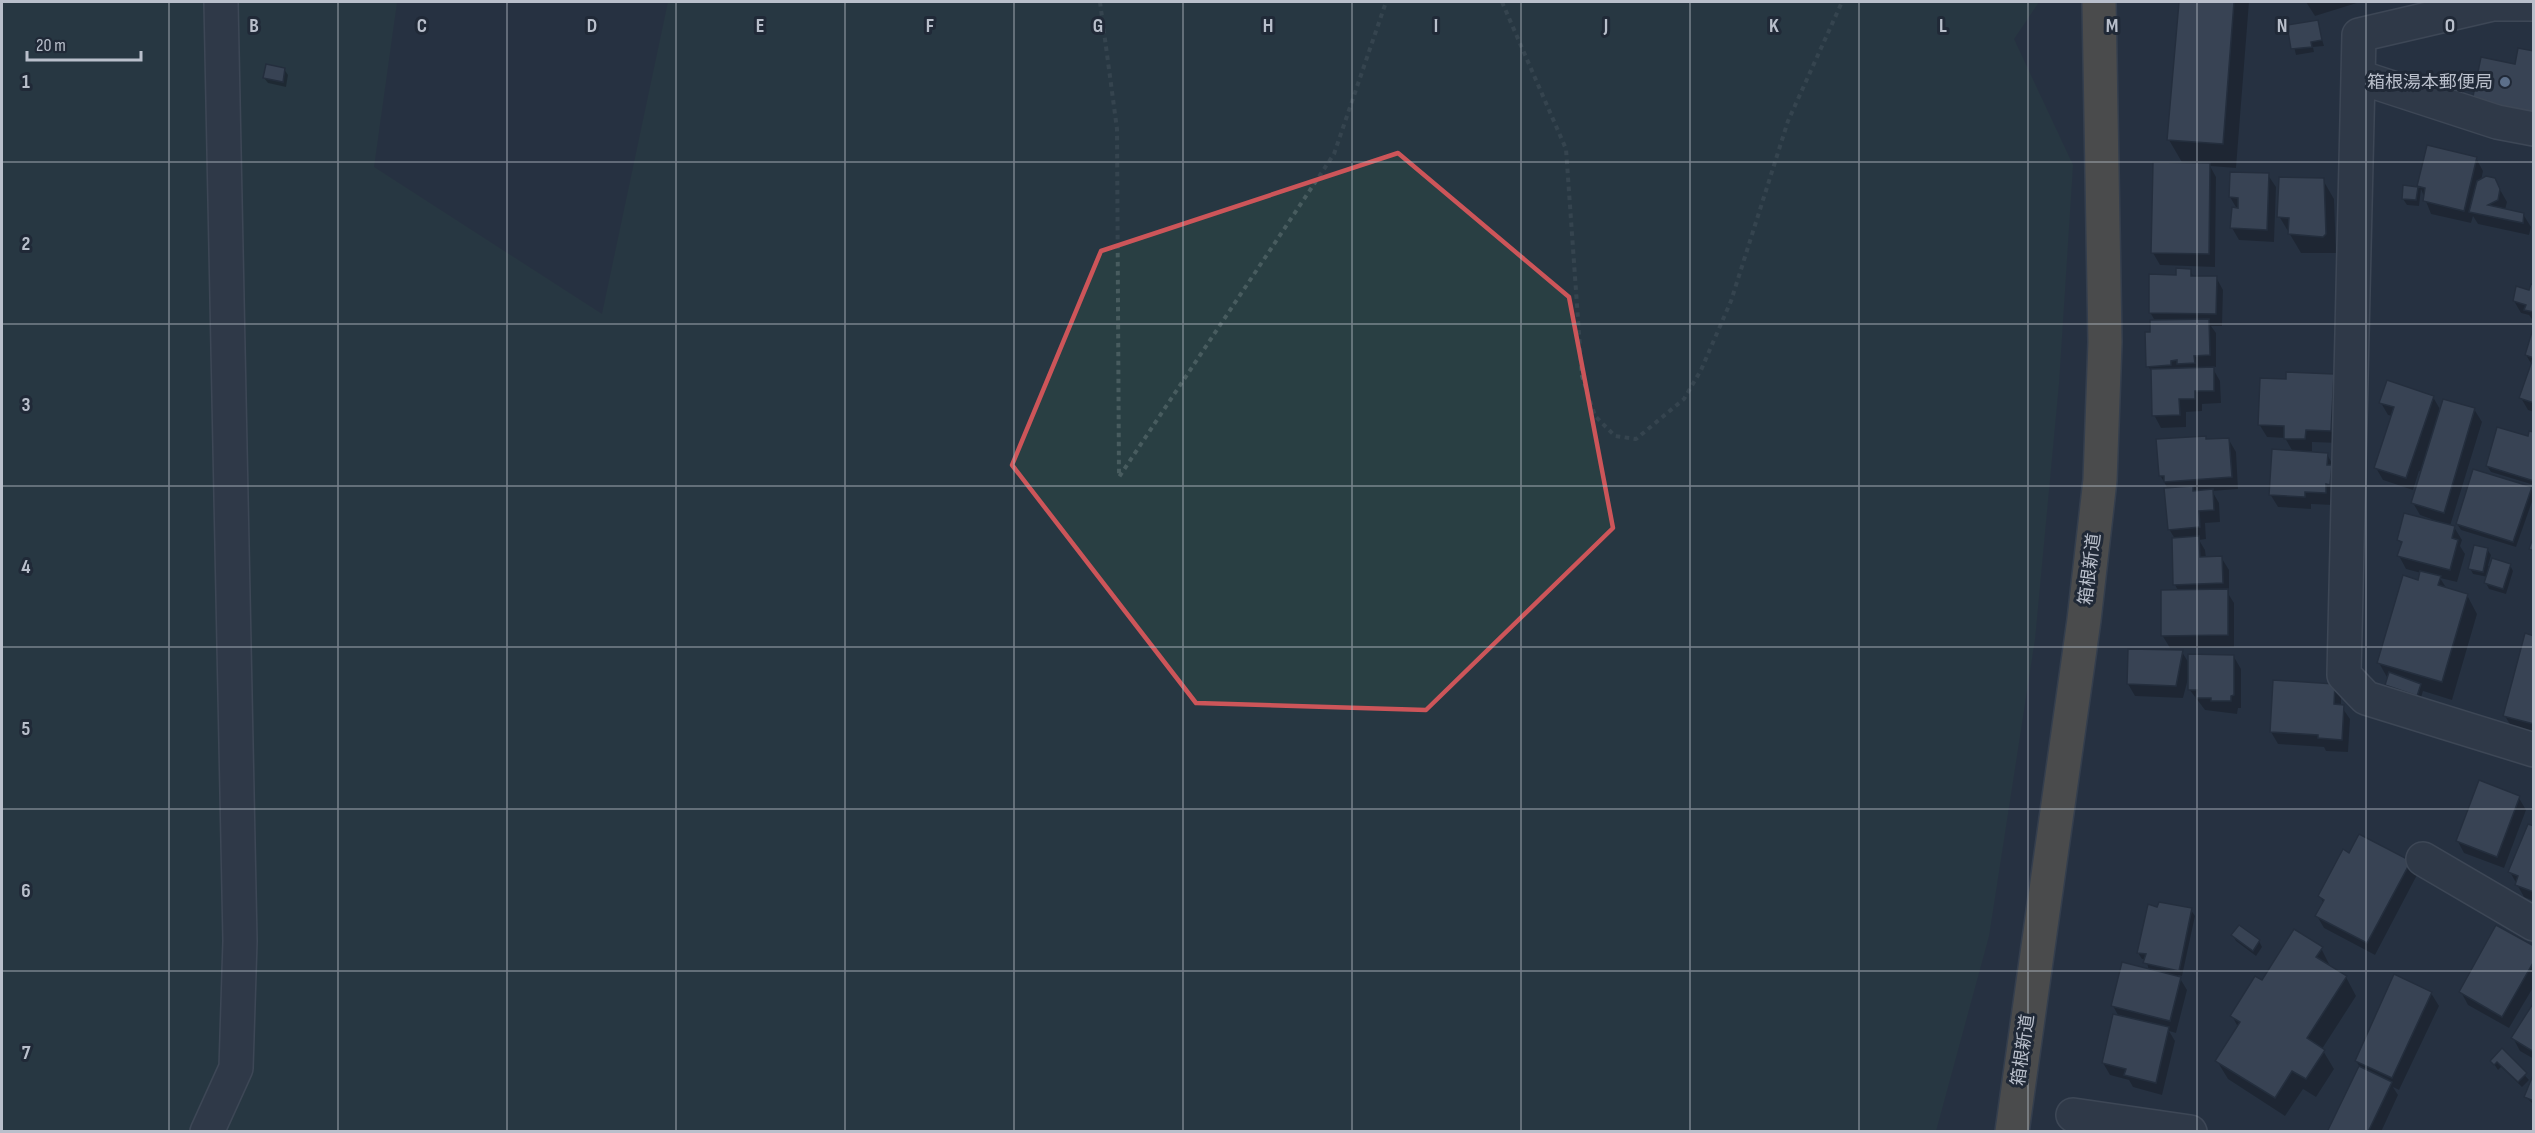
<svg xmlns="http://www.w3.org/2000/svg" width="2535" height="1133" viewBox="0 0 2535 1133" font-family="'Sofia Sans Condensed','Noto Sans JP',sans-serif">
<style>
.green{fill:#293f43}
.shadow{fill:#0007}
.building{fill:#4e596a;stroke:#222b39;stroke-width:1.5}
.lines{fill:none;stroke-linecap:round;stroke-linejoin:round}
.minor-casing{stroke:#5a626f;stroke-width:36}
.highway-casing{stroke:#464f5c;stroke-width:36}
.path{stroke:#485c5f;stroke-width:4;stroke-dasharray:4.5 4.5;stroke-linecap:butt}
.minor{stroke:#3b4451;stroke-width:33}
.highway{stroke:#776c59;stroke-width:33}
.marked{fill:none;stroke:#cd5559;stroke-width:4.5;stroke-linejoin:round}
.grid{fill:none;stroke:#b9bfcb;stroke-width:1.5;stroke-opacity:0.55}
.service-dot{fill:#5c6f8a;stroke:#202937;stroke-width:2}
.labels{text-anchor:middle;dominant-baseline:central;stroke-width:6;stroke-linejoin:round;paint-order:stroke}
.poi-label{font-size:18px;fill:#b9bfcb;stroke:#202937;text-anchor:end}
.street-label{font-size:18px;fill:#b9bfcb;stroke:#202937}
.grid-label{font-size:20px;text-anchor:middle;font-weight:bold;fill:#b9bfcb;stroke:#202937;stroke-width:6;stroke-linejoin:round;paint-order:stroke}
</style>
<rect width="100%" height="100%" fill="#273242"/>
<path class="green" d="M2,2H397L374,167L602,314L668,2H2039L2014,39L2073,165L2059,383L2035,639L1989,936L1936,1131L2,1132Z"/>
<g class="shadow">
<path d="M2180,2H2249L2236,168L2210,166L2216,177L2215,267L2160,265L2153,253L2183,164L2169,140Z"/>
<path d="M2306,2H2360L2315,16Z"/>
<path d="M2317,22L2324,46L2313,47L2314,52L2296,55L2289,27Z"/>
<path d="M284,69L288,75L286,87L268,83L264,78Z"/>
<path d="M2476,158L2483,171L2481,181L2494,179L2507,202L2505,210L2523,214L2531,227L2529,235L2478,224L2473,216L2471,223L2431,214L2421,189L2419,206L2407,205L2403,199L2404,187L2420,188L2419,186Z"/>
<path d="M2268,175L2276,187L2274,242L2239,240L2232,228L2237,209L2230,197Z"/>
<path d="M2323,180L2334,199L2336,253H2301L2279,216Z"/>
<path d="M2190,271L2194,277H2216L2223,290L2222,326H2211L2216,333V367H2212L2220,381L2221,403L2202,404V411L2186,412V427L2161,428L2154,415L2153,374L2148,366L2155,321L2150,312L2177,276Z"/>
<path d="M2534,287V322L2529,315L2521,313L2514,301L2531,292Z"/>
<path d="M2534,331V412L2528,410L2521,398L2532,365L2526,355Z"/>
<path d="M2333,376L2341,388L2338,443L2312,442V453L2327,454L2334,467L2332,505L2311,504V509L2278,507L2270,494L2293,452L2285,438L2267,437L2259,424L2287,381Z"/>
<path d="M2433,397L2441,411L2474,409L2482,422L2450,526L2454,527L2462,540L2460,546L2465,554L2457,582L2440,578L2447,589L2467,595L2477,614L2452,700L2423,691L2420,701L2390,690L2386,684L2388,679L2379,663L2421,573L2406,569L2399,556L2402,545L2399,540L2430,521L2431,519L2420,515L2413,503L2422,472L2419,471L2413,490L2383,480L2376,468L2392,416L2388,415L2381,403Z"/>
<path d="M2534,434V485L2491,472L2487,466Z"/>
<path d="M2206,440H2229L2236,452L2238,489L2212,491L2219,503L2220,522L2205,523L2206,539L2199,540L2205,550L2206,558L2221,557L2229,570V595L2234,603V647L2170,648L2162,635L2179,592L2175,585V539L2169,529L2168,489L2160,475Z"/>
<path d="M2531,488L2534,496L2516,547L2461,530L2457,524Z"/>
<path d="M2487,549L2491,555L2488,566L2510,565L2513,571L2506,594L2489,589L2486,583L2488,577L2473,574L2470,568Z"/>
<path d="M2534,637V734L2512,728L2505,716Z"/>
<path d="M2182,652L2190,665L2234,657L2241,669V708H2238L2237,714L2205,710L2189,689L2190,671L2183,698L2135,696L2128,684Z"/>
<path d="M2334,685L2341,698V706L2350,719L2348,752L2326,751L2324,747L2278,744L2271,732Z"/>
<path d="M2519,798L2526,810L2504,868L2464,853L2457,840Z"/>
<path d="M2534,827V901L2524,897L2510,872Z"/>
<path d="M2350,855L2410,863L2417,875L2375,955L2324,928L2317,916L2324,904L2320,896Z"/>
<path d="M2158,908L2191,910L2195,916L2182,976L2178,975L2187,990L2176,1033L2169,1031L2175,1041L2162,1095L2133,1087L2129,1080L2110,1075L2103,1063L2119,1017L2113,1006L2149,971L2146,959H2142L2138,953Z"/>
<path d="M2233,936L2259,941L2262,947L2256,956L2236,941Z"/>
<path d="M2321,948L2331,968L2346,977L2356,996L2322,1049L2334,1069L2316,1097L2303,1089L2285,1116L2228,1079L2217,1061L2238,1027L2232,1016L2262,982Z"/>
<path d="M2534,948V986L2509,1028L2468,1005L2461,992Z"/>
<path d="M2431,993L2439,1006L2399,1090L2393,1087L2398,1095L2381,1132H2329L2360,1067L2356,1061Z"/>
<path d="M2534,1005V1059L2520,1051L2513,1038Z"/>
<path d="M2502,1050L2529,1080L2522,1087L2501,1067L2498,1070L2492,1061Z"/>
<path d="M2534,1078V1105L2526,1097Z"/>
</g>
<g class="building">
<path d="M2179,2H2234L2223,144L2167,140Z"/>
<path d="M2318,20L2322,40L2311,42L2312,47L2291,49L2287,25Z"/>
<path d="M2518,48L2534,51V113L2472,101L2481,57L2515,64Z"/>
<path d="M266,64L285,68L283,82L263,78Z"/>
<path d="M2427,145L2477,157L2464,211L2423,201L2425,188L2417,186Z"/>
<path d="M2153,162L2210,163L2209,254L2151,253Z"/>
<path d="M2230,172L2269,173L2267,230L2230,228L2232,207L2238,208V198L2229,197Z"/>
<path d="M2486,176L2495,178L2500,189L2498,200L2488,205L2524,213L2523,223L2469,212L2477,181Z"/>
<path d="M2279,177L2324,178L2326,234L2323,237L2288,234L2289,218L2277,217Z"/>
<path d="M2403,185L2418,187L2416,200L2402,199Z"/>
<path d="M2176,268L2191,269V276H2217L2216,314L2149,313V274L2176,275Z"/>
<path d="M2531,284L2534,285V312L2524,310L2526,305L2513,301L2516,286L2529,290Z"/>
<path d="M2209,319L2210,355L2194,356L2195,363L2177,364V360L2171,361V365L2146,367L2145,332H2150V320Z"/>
<path d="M2534,325V358L2525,355Z"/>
<path d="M2532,361L2534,362V403L2519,398Z"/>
<path d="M2214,367V391H2195V399H2179L2180,415L2152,416L2151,369Z"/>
<path d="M2286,372L2334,374L2331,431L2306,430L2305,439H2284V426L2258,425L2260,378L2286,379Z"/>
<path d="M2387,380L2434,396L2406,478L2374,468L2394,407L2379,403Z"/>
<path d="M2443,399L2475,408L2444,513L2411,503Z"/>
<path d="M2497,427L2528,436L2529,431L2534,432V481L2486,466Z"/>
<path d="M2206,436V439L2229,438L2232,477L2164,482V476H2159L2156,439Z"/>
<path d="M2272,449L2328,453L2327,465H2332L2330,485L2326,484V493L2305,492V497L2269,495Z"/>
<path d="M2473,469L2532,487L2513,542L2456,524Z"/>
<path d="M2193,486V491L2213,489L2214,510L2199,511L2200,527L2168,530L2164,488Z"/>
<path d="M2404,513L2455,526L2452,538L2458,540L2450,570L2397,556L2402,542L2397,540Z"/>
<path d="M2534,535V551L2529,549Z"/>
<path d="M2199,536L2200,557L2222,556L2223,583L2173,585L2172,538Z"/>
<path d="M2474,545L2488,548L2483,572L2468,569Z"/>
<path d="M2492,558L2511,564L2503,589L2484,583Z"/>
<path d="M2420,571L2441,576L2438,585L2468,594L2442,682L2377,663L2403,575L2418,580Z"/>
<path d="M2228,589V635L2161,636V590Z"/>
<path d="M2525,633L2534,636V724L2503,716Z"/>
<path d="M2128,649L2183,650L2176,686L2127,684Z"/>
<path d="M2188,654L2234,655V695L2231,696V701H2211V698H2196L2197,690H2188Z"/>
<path d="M2389,672L2421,684L2417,696L2385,685Z"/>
<path d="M2273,680L2335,684L2334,704L2344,705L2342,740L2318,738V735L2270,732Z"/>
<path d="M2479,780L2520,796L2497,857L2456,841Z"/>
<path d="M2528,824L2534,826V892L2515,885L2518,876L2508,872Z"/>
<path d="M2359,834L2411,861L2367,943L2315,916L2324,900L2318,896L2343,849L2349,853Z"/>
<path d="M2159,902L2192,908L2179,971L2143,963L2146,954L2137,953L2148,904L2157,907Z"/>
<path d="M2239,925L2260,940L2253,951L2231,935Z"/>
<path d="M2496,925L2534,946V961L2502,1017L2459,992Z"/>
<path d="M2294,929L2323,947L2316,957L2347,976L2307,1038L2325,1050L2306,1079L2292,1071L2275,1098L2215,1061L2240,1022L2230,1016L2255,976L2262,980Z"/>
<path d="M2122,962L2181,977L2170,1021L2111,1006Z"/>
<path d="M2394,974L2432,992L2392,1078L2355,1061Z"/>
<path d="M2534,1002V1052L2511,1038Z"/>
<path d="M2113,1014L2169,1027L2156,1083L2124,1075L2126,1069L2102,1063Z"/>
<path d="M2502,1048L2527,1073L2518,1082L2497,1062L2494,1065L2490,1061Z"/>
<path d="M2359,1066L2392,1082L2368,1132H2327Z"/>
<path d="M2533,1075L2534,1076V1101L2524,1097Z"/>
</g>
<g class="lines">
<g class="minor-casing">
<g id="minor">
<path d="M2534,4H2493L2359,35L2344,675L2366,698L2534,750"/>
<path d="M2359,77L2497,122L2534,129"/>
<path d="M2423,859L2534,924"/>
<path d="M2073,1115L2190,1132"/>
<path d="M207,1132L236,1068L240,941L221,2"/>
</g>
</g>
<g class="highway-casing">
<path id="highway" d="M2012,1132L2084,620L2100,480L2105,342L2099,2"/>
</g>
<g class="path">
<path d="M1100,2L1117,129L1119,477L1334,154L1386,2"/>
<path d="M1502,2L1566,149L1582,376L1595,416L1615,436L1636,439L1684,399L1701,370L1731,301L1788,121L1842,2"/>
</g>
<use href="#minor" class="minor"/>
<use href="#highway" class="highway"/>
</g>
<path d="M0 0H2535V1133H0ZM1398,153L1569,297L1613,528L1426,710L1196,703L1012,465L1101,251Z" fill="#273242" fill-opacity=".55" fill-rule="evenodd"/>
<path class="marked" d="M1398,153L1569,297L1613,528L1426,710L1196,703L1012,465L1101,251Z"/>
<path class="grid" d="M169,2V1132M338,2V1132M507,2V1132M676,2V1132M845,2V1132M1014,2V1132M1183,2V1132M1352,2V1132M1521,2V1132M1690,2V1132M1859,2V1132M2028,2V1132M2197,2V1132M2366,2V1132M2,162H2534M2,324H2534M2,486H2534M2,647H2534M2,809H2534M2,971H2534"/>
<circle class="service-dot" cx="2505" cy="82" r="6"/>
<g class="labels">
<g class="poi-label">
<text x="2493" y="82">箱根湯本郵便局</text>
</g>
<g class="street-label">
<text transform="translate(2090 569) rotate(-83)">箱根新道</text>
<text transform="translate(2023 1050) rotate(-82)">箱根新道</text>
</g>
</g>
<g class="grid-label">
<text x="254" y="32">B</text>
<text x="422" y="32">C</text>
<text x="592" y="32">D</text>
<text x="760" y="32">E</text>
<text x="930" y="32">F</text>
<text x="1098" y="32">G</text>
<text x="1268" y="32">H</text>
<text x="1436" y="32">I</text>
<text x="1606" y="32">J</text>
<text x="1774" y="32">K</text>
<text x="1943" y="32">L</text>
<text x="2112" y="32">M</text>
<text x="2282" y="32">N</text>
<text x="2450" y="32">O</text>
<text x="26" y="88">1</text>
<text x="26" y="250">2</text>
<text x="26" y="411">3</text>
<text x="26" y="573">4</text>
<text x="26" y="735">5</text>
<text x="26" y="897">6</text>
<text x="26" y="1059">7</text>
</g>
<rect width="2535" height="1133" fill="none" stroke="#b9bfcb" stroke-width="6"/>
<path d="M27 51v9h114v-9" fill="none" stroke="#b9bfcb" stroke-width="3"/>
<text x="36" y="51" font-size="18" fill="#b9bfcb" stroke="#202937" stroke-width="4.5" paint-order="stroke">20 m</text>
</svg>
